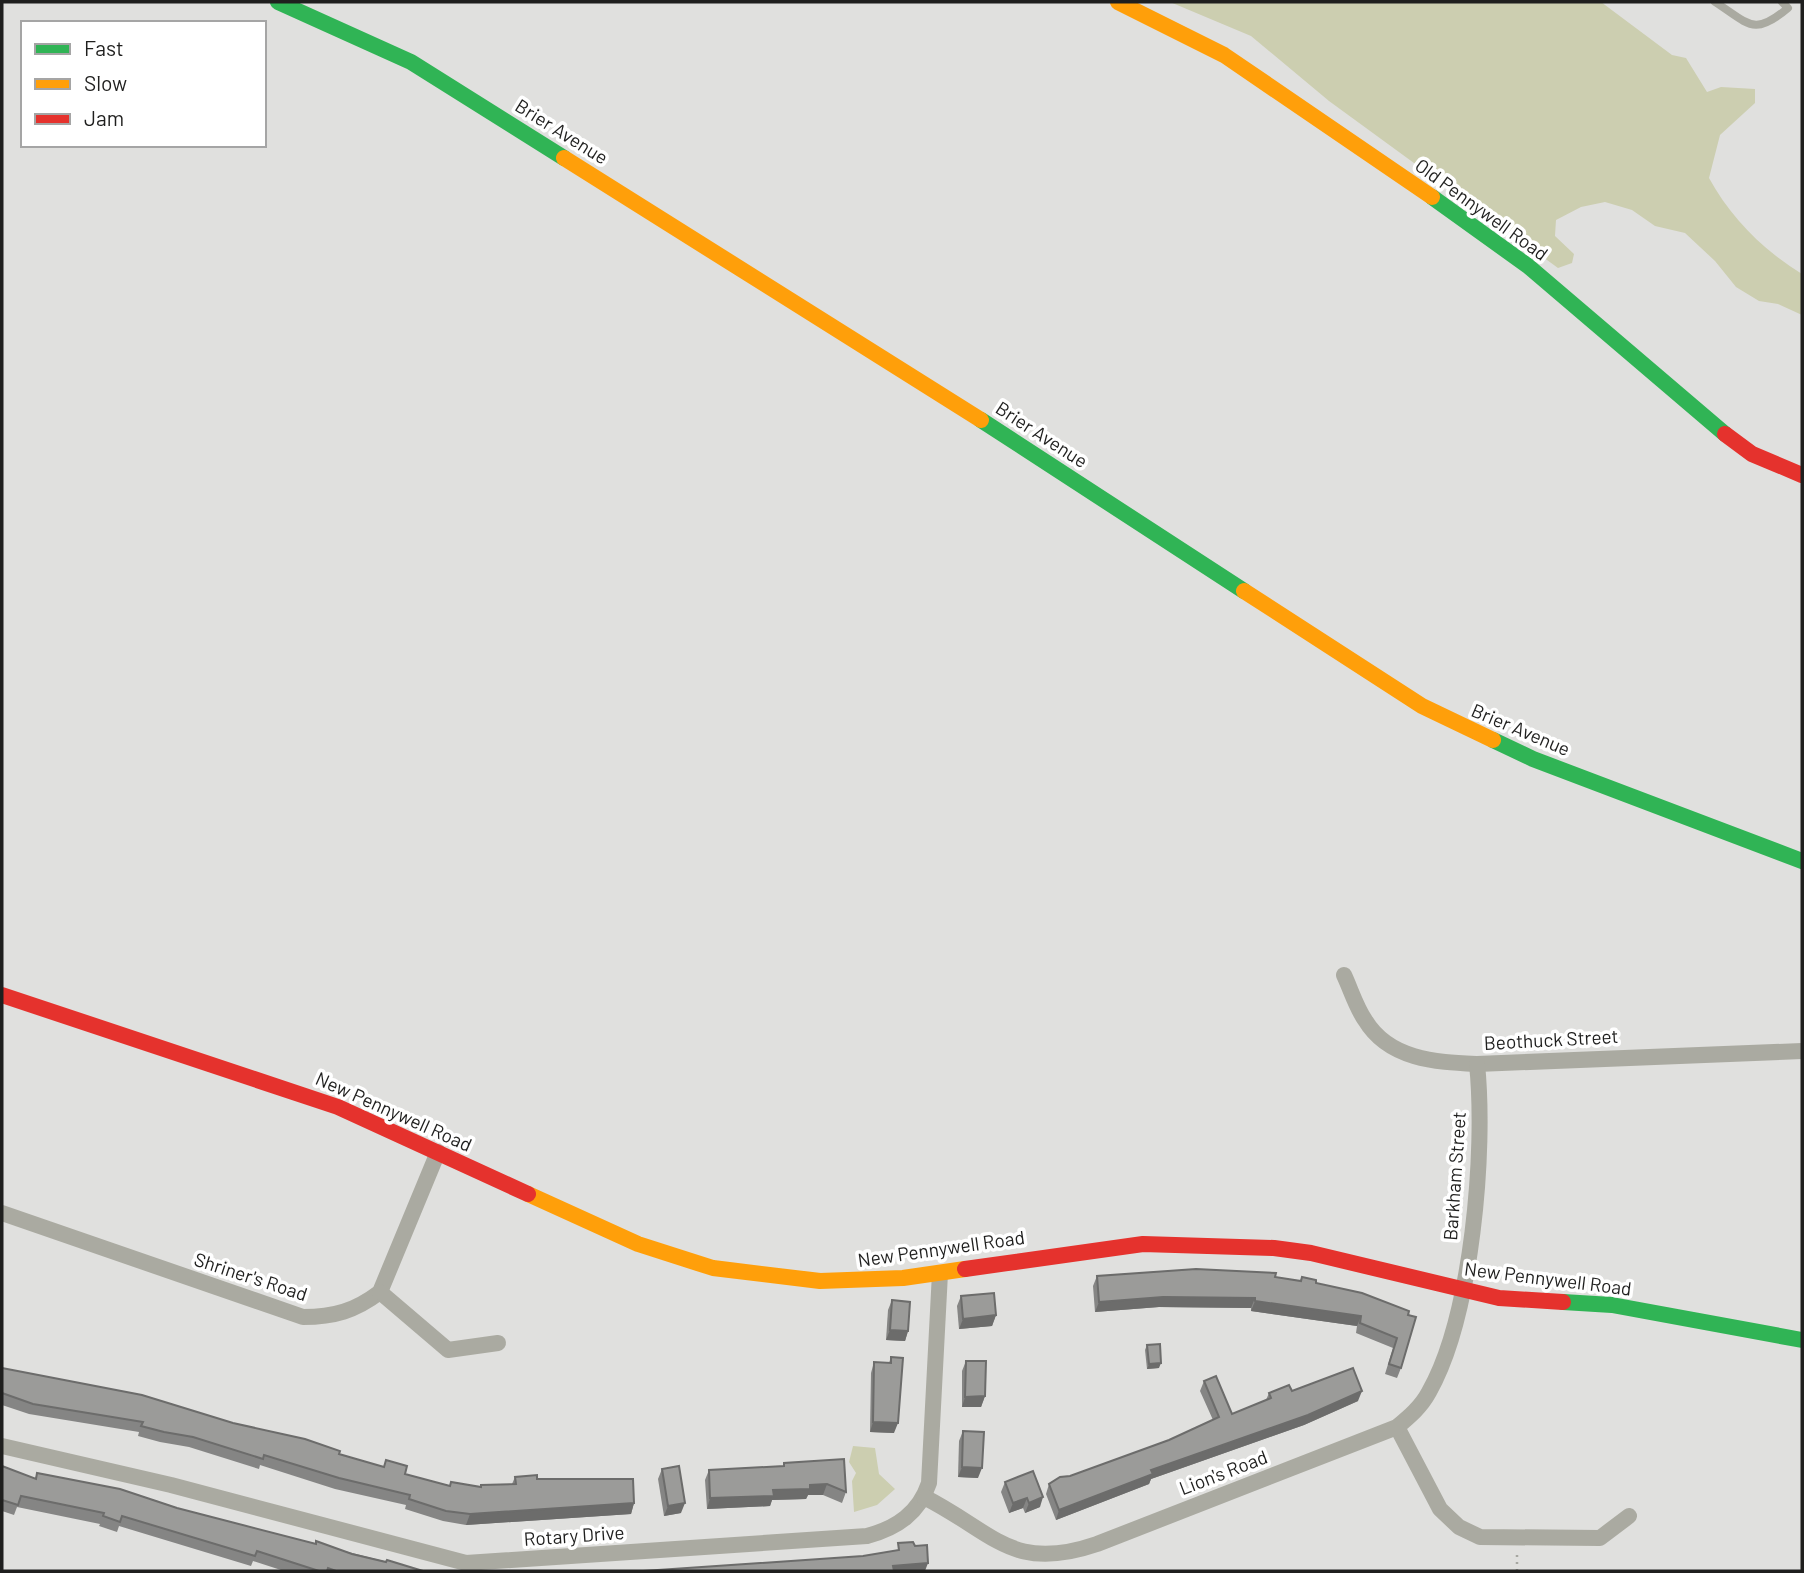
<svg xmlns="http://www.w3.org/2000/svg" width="1804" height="1573" viewBox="0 0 1804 1573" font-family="Barlow,sans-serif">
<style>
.green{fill:#ccceb0}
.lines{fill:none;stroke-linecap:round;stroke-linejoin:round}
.path{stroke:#a6a7a1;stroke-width:2.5;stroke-dasharray:2 5;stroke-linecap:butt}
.lane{stroke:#aaaaa1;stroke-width:8}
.street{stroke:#aaaaa1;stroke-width:16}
.fast{stroke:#30b455;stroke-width:16}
.slow{stroke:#ff9f0a;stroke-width:16}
.jam{stroke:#e5322d;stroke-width:16}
.wall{fill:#858584}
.shaded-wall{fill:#6c6c6b}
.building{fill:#9b9b99;stroke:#6c6c6b;stroke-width:2}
.labels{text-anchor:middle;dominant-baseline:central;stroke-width:7;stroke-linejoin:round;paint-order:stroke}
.street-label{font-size:19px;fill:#1f1f1e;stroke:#fff}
</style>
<rect width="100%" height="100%" fill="#e0e0de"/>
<g class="green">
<path d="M1170,2H1601L1672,55L1686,58L1707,92L1721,87L1755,89V103L1720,135L1709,178C1731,218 1763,250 1802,274V315L1778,304L1759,301L1736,287L1715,261L1685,233L1655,226L1632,210L1605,202L1581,207L1556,220L1555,236L1574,254L1572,263L1558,268L1329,101L1251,36Z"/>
<path d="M853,1446L875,1448L879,1474L895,1489L877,1505L854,1512L852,1481L856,1473L849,1462Z"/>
</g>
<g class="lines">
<path class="path" d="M1517,1555V1571"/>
<path class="lane" d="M1715,2C1749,24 1754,37 1788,8L1782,2"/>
<g class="street">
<path d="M1344,975C1351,990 1356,1007 1365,1020C1389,1060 1436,1062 1477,1064L1802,1051"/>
<path d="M2,1213L303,1317C334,1317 355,1311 380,1292L438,1152"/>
<path d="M380,1292L448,1350L498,1343"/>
<path d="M1397,1427L1440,1509L1459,1527L1480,1537L1600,1538L1629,1516"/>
<path d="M2,1446L171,1485L466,1563L867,1536C897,1528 919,1513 929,1483L940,1273"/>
<path d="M924,1497C995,1533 1012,1573 1097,1544L1397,1427C1409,1417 1421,1407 1429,1392C1472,1316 1486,1151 1477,1064"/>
</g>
<g class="fast">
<path d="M278,2L411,62L564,158"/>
<path d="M1432,197L1528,266L1725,434"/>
<path d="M981,420L1244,591"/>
<path d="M1493,740L1533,759L1802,861"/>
<path d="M1563,1302L1612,1305L1802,1340"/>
</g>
<g class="slow">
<path d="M1118,2L1224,55L1432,197"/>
<path d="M564,158L981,420"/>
<path d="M1244,591L1422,706L1493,740"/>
<path d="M528,1194L638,1244L713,1268L820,1281L903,1278L965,1269"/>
</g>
<g class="jam">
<path d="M1725,434L1752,454L1802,475"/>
<path d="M2,995L338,1107L528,1194"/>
<path d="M965,1269L1143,1244L1274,1248L1311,1253L1499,1298L1563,1302"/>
</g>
</g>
<g class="wall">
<path d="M1097,1276L1275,1277L1300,1281L1302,1277L1316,1283L1409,1311L1401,1368L1397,1378L1385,1374L1393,1348L1356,1333L1357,1326L1251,1311V1308L1159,1307L1095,1312L1093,1286Z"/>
<path d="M961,1296L996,1315L992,1326L959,1329L957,1306Z"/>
<path d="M892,1300L908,1331L905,1341L886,1340L888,1310Z"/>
<path d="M1147,1345L1159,1368L1147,1369L1145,1350Z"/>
<path d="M891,1357L894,1433L870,1432L871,1373L874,1362L889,1363Z"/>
<path d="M966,1361L985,1396L981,1407H962V1371Z"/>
<path d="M2,1368L384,1467L386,1460L405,1474L450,1486L451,1482L480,1487L481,1485L512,1484L515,1477L537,1479L634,1503L631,1514L466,1525L443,1521L405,1509L406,1505L335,1489L260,1465L259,1469L189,1447L160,1442L138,1436L139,1432L29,1414L2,1405Z"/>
<path d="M1204,1381L1232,1414L1266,1400L1269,1393L1292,1391L1358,1401L1304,1425L1151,1479L1149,1484L1056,1520L1046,1494L1049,1484L1169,1440L1213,1420L1200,1391Z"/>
<path d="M963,1431L978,1478L958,1477L959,1441Z"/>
<path d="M784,1463L846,1492L842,1503L823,1495H808L806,1499L772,1500L770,1506L707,1509L705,1480L709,1470L783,1466Z"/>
<path d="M2,1466L35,1479L37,1473L423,1571H284L253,1561L251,1566L119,1526L117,1532L99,1526L100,1524L17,1507L14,1515L2,1511Z"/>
<path d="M662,1469L681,1513L664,1516L658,1479Z"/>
<path d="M1005,1482L1040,1507L1025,1513L1023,1508L1009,1513L1001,1492Z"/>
</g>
<g class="shaded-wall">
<path d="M1163,1297L1255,1298L1251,1308L1159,1307L1095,1312L1099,1302Z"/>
<path d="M1255,1301L1361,1316L1357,1326L1251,1311Z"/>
<path d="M996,1315L992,1326L959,1329L963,1319Z"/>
<path d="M890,1330L908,1331L905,1341L886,1340Z"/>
<path d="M1161,1363L1159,1368L1147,1369L1149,1364Z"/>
<path d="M1362,1391L1358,1401L1304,1425L1151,1479L1149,1484L1056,1520L1059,1510L1151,1470Z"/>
<path d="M985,1396L981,1407H962L965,1397Z"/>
<path d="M873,1422L898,1423L894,1433L870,1432Z"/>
<path d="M962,1467L982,1468L978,1478L958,1477Z"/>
<path d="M827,1484L823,1495H808L806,1499L772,1500L770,1506L707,1509L710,1498L810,1485Z"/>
<path d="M1043,1497L1040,1507L1025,1513L1029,1503Z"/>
<path d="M1027,1498L1023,1508L1009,1513L1013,1503Z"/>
<path d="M634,1503L631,1514L466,1525L470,1514Z"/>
<path d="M685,1503L681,1513L664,1516L668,1506Z"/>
<path d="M928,1563L925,1571H892L893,1566Z"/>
</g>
<g class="building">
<path d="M1196,1269L1276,1273L1275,1277L1301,1281L1302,1277L1316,1280V1283L1362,1293L1409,1311L1408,1315L1416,1317L1401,1368L1389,1364L1397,1338L1360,1323L1361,1316L1255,1301V1298L1163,1297L1099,1302L1097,1276Z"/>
<path d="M994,1293L996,1315L963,1319L961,1296Z"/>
<path d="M892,1300L910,1302L908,1331L890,1330Z"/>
<path d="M1160,1344L1161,1363L1149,1364L1147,1345Z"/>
<path d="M891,1357L903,1358L898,1423L873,1422L874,1362L891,1363Z"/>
<path d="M966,1361H986L985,1396L965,1397Z"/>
<path d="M2,1368L142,1395L233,1423L305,1439L340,1451L339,1454L384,1467L386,1460L407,1466L405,1474L450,1486L451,1482L481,1487V1485L516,1484L515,1477L537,1475V1479H633L634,1503L470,1514L446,1511L409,1499L410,1495L339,1478L264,1455L263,1459L193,1437L164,1432L141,1426L143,1422L33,1404L2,1393Z"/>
<path d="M1353,1368L1362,1391L1308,1415L1151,1470L1153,1474L1059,1510L1049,1484L1060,1477L1070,1476L1169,1440L1219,1417L1204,1381L1216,1376L1232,1414L1271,1398L1269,1393L1289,1385L1292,1391Z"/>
<path d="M963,1431L984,1432L982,1468L962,1467Z"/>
<path d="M844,1459L846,1492L827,1484L810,1485V1489L773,1490L774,1496L710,1498L709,1470L784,1466V1463Z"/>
<path d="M2,1466L36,1479L37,1473L120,1489L177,1508L316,1544V1541L352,1554L386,1562L387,1560L423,1571H336L328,1568L327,1571H319L257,1551L255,1556L122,1516L120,1522L103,1516L104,1513L21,1496L18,1505L2,1500Z"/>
<path d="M679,1466L685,1503L668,1506L662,1469Z"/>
<path d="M1033,1471L1043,1497L1029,1503L1027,1498L1013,1503L1005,1482Z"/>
<path d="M913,1542L915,1546L927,1545L928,1563L893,1566L894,1571H643L863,1556L899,1550L898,1543Z"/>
</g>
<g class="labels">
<g class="street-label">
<text transform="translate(562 131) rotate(32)">Brier Avenue</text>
<text transform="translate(1482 209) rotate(36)">Old Pennywell Road</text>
<text transform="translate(1042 434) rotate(33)">Brier Avenue</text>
<text transform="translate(1521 729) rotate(23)">Brier Avenue</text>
<text transform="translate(1551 1039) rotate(-3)">Beothuck Street</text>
<text transform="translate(394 1111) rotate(24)">New Pennywell Road</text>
<text transform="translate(1454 1176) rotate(-86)">Barkham Street</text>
<text transform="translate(941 1248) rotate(-8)">New Pennywell Road</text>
<text transform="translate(251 1276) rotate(18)">Shriner's Road</text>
<text transform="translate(1548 1278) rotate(7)">New Pennywell Road</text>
<text transform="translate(1223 1472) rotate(-21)">Lion's Road</text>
<text transform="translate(574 1535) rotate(-4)">Rotary Drive</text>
</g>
</g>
<rect width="1804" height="1573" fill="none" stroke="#1f1f1e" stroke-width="7"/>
<rect x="21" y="21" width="245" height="126" fill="#ffffff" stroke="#a5a5a5" stroke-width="2"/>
<rect x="35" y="44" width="35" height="10" fill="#30b455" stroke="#a5a5a5" stroke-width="2"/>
<text x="84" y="56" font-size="21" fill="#1f1f1e">Fast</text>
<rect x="35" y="79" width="35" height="10" fill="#ff9f0a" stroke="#a5a5a5" stroke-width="2"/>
<text x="84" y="91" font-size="21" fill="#1f1f1e">Slow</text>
<rect x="35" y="114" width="35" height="10" fill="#e5322d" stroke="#a5a5a5" stroke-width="2"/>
<text x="84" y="126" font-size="21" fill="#1f1f1e">Jam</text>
</svg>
